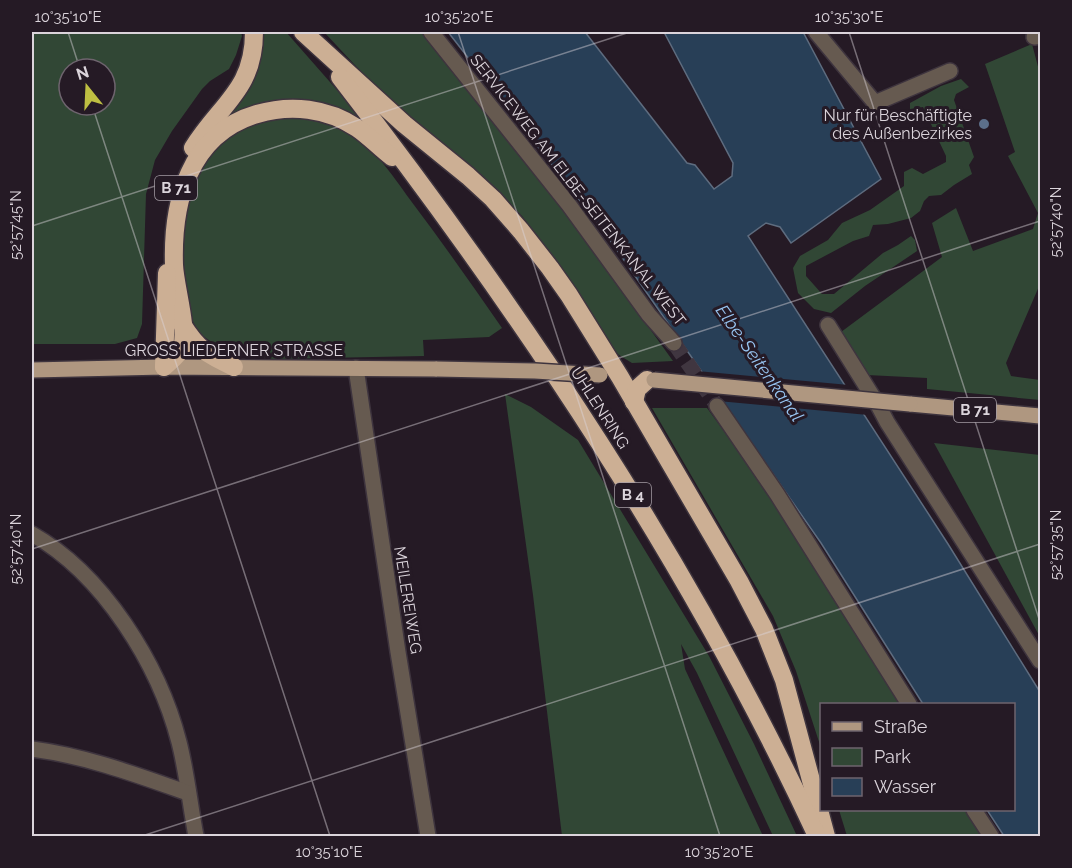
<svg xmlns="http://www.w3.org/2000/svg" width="1072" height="868" viewBox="0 0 1072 868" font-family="Raleway,sans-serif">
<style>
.green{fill:#314735;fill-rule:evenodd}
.water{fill:#283f57;stroke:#5e6c7f;stroke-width:1.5}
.pier{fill:#251a25}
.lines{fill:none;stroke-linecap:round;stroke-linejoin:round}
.minor-tunnel{stroke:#403640;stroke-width:15;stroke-dasharray:15 8;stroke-linecap:butt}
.minor-casing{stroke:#3e343e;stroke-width:18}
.major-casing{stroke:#3e343e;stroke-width:18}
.highway-casing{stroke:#3e343e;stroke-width:21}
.minor{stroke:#665a50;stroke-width:15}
.major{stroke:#af9780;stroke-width:15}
.highway{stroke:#ccaf94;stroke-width:18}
.major-bridge-casing{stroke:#3e343e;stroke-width:18;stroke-linecap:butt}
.major-bridge{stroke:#af9780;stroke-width:15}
.ticks{fill:none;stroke:#dbd4db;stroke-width:1.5;stroke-opacity:0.45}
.service-dot{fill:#5c6f8a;stroke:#251a25;stroke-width:2}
.labels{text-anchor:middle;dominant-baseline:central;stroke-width:6;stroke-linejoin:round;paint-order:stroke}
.shield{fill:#251a25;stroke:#a49ca4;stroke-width:1.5}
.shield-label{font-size:15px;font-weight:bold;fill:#dbd4db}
.poi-label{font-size:16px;fill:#dbd4db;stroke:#251a25;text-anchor:end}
.street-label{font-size:16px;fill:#dbd4db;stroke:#251a25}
.water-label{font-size:18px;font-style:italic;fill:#97c4f1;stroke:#251a25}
.neatline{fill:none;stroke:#dbd4db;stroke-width:2}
.ticks-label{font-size:15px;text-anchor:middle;fill:#dbd4db}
</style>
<rect width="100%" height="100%" fill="#251a25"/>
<g class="green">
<path d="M32,32H241L242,36L236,55L229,69L210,81L202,89L172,131L155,160L146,194L142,324L137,338L115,344H32ZM69,69H105V105H69Z"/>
<path d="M263,32H286L366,123L335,107L306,99L277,102L217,128L259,60Z"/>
<path d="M324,32H423L562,207L673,361L632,363L619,355L606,342L574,288L522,216L485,180L381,93Z"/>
<path d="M1032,44L1040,74V284L1006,363L1011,376L1040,380V400L927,389V378L867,375L841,332L942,257L932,223L956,208L973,251L1033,229L1038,213L1008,156L1015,152L985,64Z"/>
<path d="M961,79L969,87L956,94L954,100L974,157L969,165L972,174L954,185L941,195L929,196L924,201L920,211L911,218L888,224L873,225L869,236L853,241L806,266V276L822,294H834L883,253L898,245L911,236L915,240L917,251L865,286L831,313L814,309L798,293L793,268L800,256L828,240L842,223L870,210L904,186V172L912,168L923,174L946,162V156L923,107L910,109V103L941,86Z"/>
<path d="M285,115C307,118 332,120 351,133C377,151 395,179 414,205C444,245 473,286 502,328L489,337L423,340L424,356L273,359L232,351L216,345L200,334L192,320L186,302L182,244L189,189L198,171L221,142L248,125Z"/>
<path d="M505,394L531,407L578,440L709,656L754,744L797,836H773L697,673L681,644L685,669L763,836H562L533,595Z"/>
<path d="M652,408H707L749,465L902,704H822L821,748L796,671L773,616Z"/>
<path d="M934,443L1040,455V637Z"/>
<path d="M839,810H968L985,836H847Z"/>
</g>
<path class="water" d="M448,32H585L687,163L695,165L714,189L732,176L733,163L664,32H803L881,179L791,243L780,227L766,223L748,236L948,544L1040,692V836H1004L987,810H1014V704H923L821,543L603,230Z"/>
<path class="pier" d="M697,371L849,385L868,415L718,401Z"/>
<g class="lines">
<path class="minor-tunnel" d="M674,343L717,406"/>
<g class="minor-casing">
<g id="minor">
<path d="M431,32L569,205L649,315L674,343"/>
<path d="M816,32L875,103L950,71"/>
<path d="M1034,37L1040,36"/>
<path d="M828,325L878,405L887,422L1040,661"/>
<path d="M356,368L398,652L428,836"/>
<path d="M717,406L777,494L909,704"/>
<path d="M32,534C103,574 159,664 179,742C187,773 190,805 196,836"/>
<path d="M32,749C86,756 137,775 188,793"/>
<path d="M974,810L991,836"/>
</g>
</g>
<g class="major-casing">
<g id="major">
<path d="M32,370L164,367L437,369"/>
<path d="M910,404L1040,416"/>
</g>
</g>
<g class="highway-casing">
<g id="highway">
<path d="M303,32L404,124L468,176L493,199L521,231L550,268L569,295L620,377L739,581L764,629L784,680L826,836"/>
<path d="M340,77C523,314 691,564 817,836"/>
<path d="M193,148C220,104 254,90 254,32"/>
<path d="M182,324C198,350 208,355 234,367"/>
<path d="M164,367C170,361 179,355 182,347C188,328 175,287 174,265C172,202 189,134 257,114C291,104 327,108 357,128C369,136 380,148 392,157"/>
<path d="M164,367L167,273"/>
<path d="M634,402L637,389L647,380"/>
</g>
</g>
<use href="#minor" class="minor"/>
<use href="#major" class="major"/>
<use href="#highway" class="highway"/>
<g class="major-bridge-casing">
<g id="major-bridge">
<path d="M437,369L535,371L600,375"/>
<path d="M654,380L910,404"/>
</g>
</g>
<use href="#major-bridge" class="major-bridge"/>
</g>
<path class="ticks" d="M68,32L80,69M458,32L720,836M849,32L1040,622M92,105L330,836M32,226L630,32M32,549L1040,221M142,836L1040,544"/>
<circle class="service-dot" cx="984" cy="124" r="6"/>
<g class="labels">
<g class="shield">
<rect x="155" y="176" width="42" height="24" rx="4.5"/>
<rect x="954" y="398" width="42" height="24" rx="4.5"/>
<rect x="615" y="483" width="36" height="24" rx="4.5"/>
</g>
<g class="shield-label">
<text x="176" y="188">B 71</text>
<text x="975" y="410">B 71</text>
<text x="633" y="495">B 4</text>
</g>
<g class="poi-label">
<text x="972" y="115">Nur für Beschäftigte<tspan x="972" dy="18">des Außenbezirkes</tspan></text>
</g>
<g class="street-label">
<text transform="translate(578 190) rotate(52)">SERVICEWEG AM ELBE-SEITENKANAL WEST</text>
<text x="234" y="350">GROSS LIEDERNER STRASSE</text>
<text transform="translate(600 408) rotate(57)">UHLENRING</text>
<text transform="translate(408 600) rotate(81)">MEILEREIWEG</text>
</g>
<g class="water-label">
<text transform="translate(760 363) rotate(55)">Elbe-Seitenkanal</text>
</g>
</g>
<rect width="1072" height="868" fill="none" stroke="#251a25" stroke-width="66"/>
<rect x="820" y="703" width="195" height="108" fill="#251a25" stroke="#6e646e" stroke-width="1.5"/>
<rect x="832" y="722" width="30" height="9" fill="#af9780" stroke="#6e646e" stroke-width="1.5"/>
<text x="874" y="733" font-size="18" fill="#dbd4db">Straße</text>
<rect x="832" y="748" width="30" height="18" fill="#314735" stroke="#6e646e" stroke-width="1.5"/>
<text x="874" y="763" font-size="18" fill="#dbd4db">Park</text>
<rect x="832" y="778" width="30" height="18" fill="#283f57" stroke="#6e646e" stroke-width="1.5"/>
<text x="874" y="793" font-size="18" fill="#dbd4db">Wasser</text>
<g transform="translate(87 87) rotate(342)"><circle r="28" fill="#251a25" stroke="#6e646e" stroke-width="1.5"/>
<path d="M0-4.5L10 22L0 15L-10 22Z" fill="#bebf42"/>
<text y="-9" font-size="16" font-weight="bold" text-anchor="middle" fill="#dbd4db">N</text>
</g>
<rect x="33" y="33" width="1006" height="802" class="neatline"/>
<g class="ticks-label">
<text x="68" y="22">10°35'10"E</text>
<text x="459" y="22">10°35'20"E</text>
<text x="849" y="22">10°35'30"E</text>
<text transform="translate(1056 222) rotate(-90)" y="5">52°57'40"N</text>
<text transform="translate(16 225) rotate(-90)" y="5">52°57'45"N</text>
<text transform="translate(1056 545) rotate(-90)" y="5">52°57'35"N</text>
<text transform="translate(16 549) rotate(-90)" y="5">52°57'40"N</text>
<text x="329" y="857">10°35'10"E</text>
<text x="719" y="857">10°35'20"E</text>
</g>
</svg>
